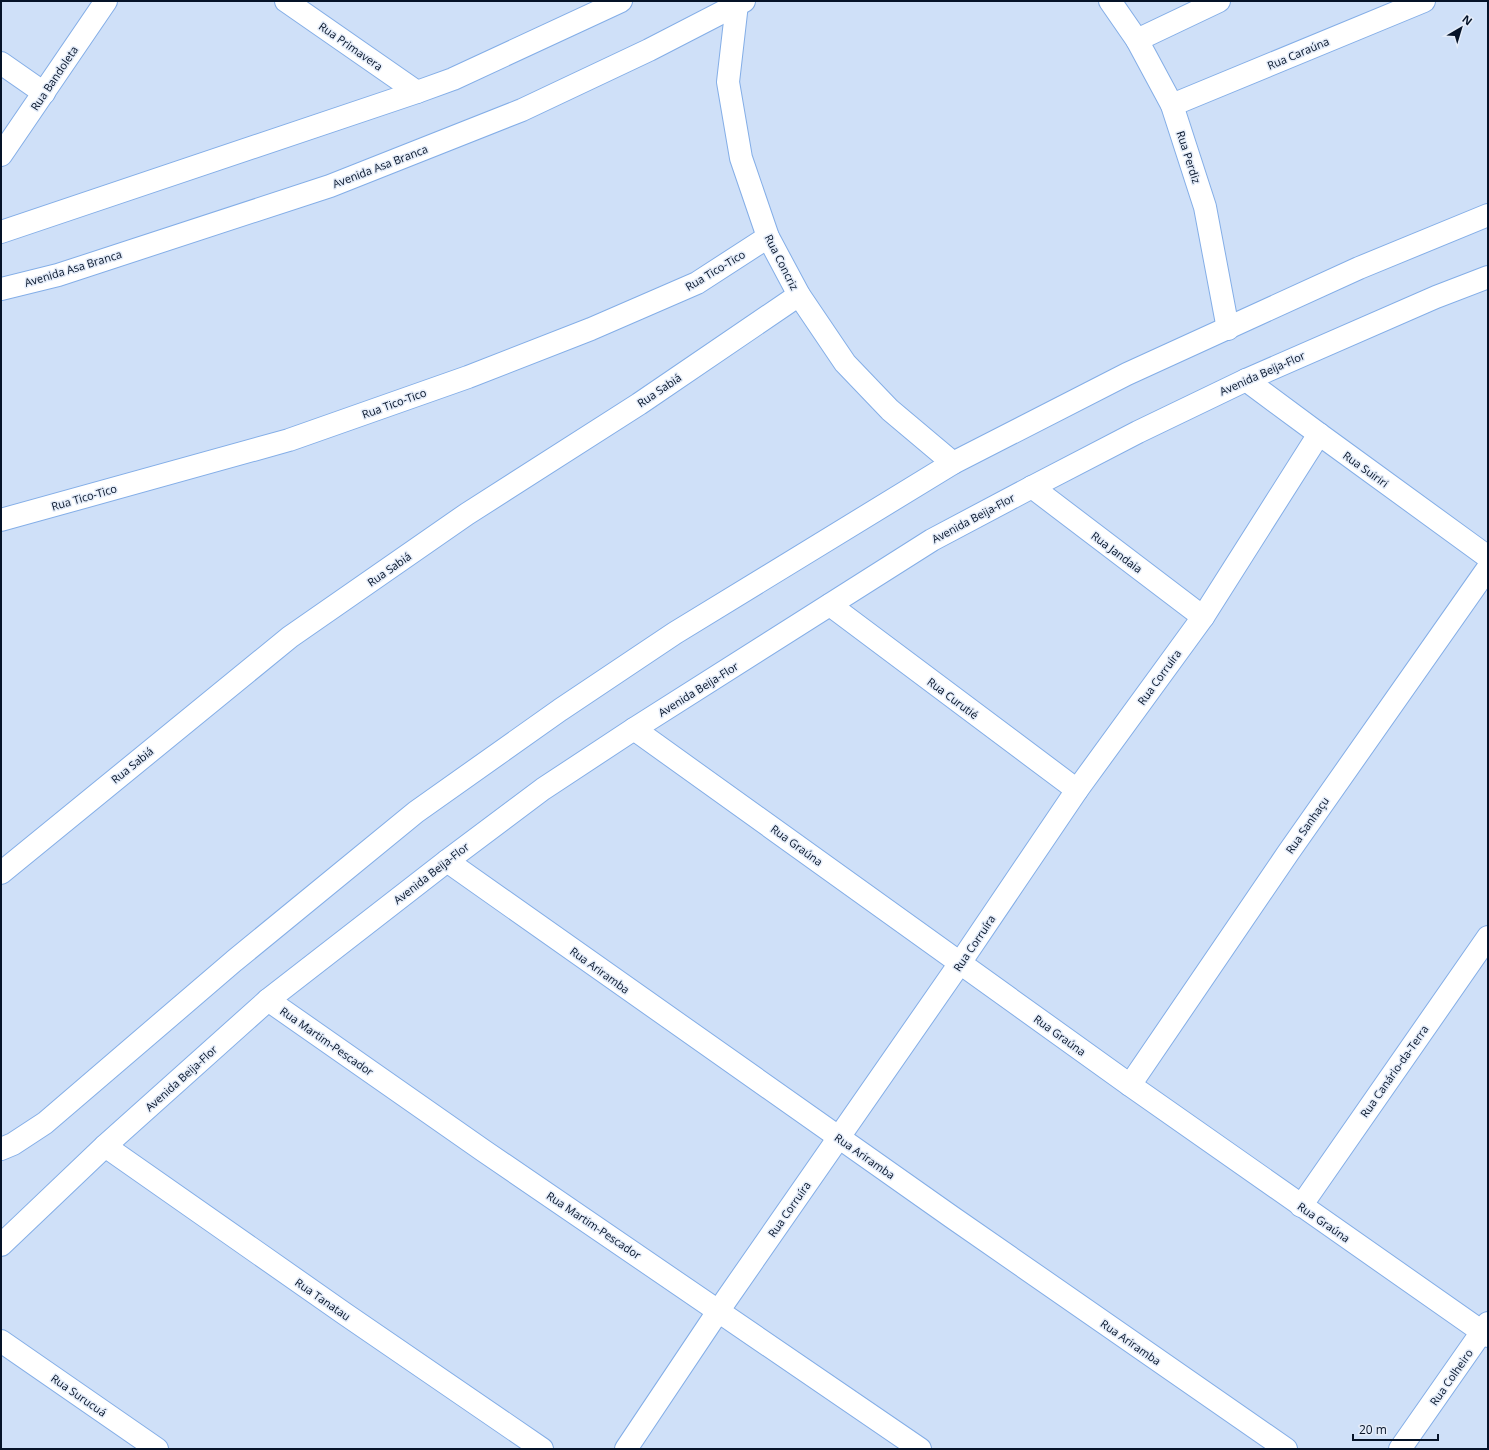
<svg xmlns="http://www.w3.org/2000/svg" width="1489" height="1450" viewBox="0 0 1489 1450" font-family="'Open Sans',sans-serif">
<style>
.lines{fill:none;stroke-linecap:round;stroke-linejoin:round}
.minor-casing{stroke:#84aee7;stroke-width:24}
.minor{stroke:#fff;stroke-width:22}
.labels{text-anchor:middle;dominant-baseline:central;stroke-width:3;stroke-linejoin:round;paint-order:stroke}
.street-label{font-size:11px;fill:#051328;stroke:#e4ecf9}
</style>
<rect width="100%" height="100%" fill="#cfe0f8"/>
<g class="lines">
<g class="minor-casing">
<g id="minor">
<path d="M286,1L417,92"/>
<path d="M1110,1L1137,40L1172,105L1205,207L1228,329"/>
<path d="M737,4L728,82L741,158L768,237L799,295L845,363L890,410L953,463"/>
<path d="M1137,40L1219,1"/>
<path d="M1,63L44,93"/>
<path d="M1172,105L1424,1"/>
<path d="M1,155L106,1"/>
<path d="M1,232L417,92L453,79L621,1"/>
<path d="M1,289L58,275L330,186L522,110L649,50L744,1"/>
<path d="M1246,380L1319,434L1488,557"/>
<path d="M1032,487L1203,617"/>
<path d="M1,520L289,440L468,377L591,329L697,283L768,237"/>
<path d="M830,605L1077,790"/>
<path d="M634,729L1130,1085L1488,1336"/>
<path d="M447,861C725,1059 1005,1255 1286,1449"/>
<path d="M1,873L290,637L467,514L639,404L799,295"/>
<path d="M268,1000L484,1151L920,1449"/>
<path d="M1130,1085L1288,853L1488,568"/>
<path d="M105,1146L345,1314L542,1449"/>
<path d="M1,1149L13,1144L45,1123L234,961L416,812L560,710L675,633L953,463L1127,374L1359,268L1488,215"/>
<path d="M1301,1206L1488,937"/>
<path d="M1,1245L105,1146L268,1000L447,861L543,789L634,729L932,540L1032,487L1138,432L1246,380L1436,297L1488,277"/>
<path d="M1,1341L157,1449"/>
<path d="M626,1449L719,1310L960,963L1077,790L1203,617L1319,434"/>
<path d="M1400,1449L1488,1323"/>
</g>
</g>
<use href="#minor" class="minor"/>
</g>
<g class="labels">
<g class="street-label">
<text transform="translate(351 46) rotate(35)">Rua Primavera</text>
<text transform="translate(1298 53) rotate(-23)">Rua Caraúna</text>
<text transform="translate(54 78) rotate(-56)">Rua Bandoleta</text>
<text transform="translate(1189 157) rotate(72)">Rua Perdiz</text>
<text transform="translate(380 166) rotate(-21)">Avenida Asa Branca</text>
<text transform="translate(782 262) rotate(63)">Rua Concriz</text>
<text transform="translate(73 268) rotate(-17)">Avenida Asa Branca</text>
<text transform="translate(715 270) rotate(-31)">Rua Tico-Tico</text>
<text transform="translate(1262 373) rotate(-24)">Avenida Beija-Flor</text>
<text transform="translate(659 390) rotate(-34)">Rua Sabiá</text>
<text transform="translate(394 403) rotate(-20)">Rua Tico-Tico</text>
<text transform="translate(1366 469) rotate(36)">Rua Suiriri</text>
<text transform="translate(84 497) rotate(-16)">Rua Tico-Tico</text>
<text transform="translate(973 518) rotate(-28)">Avenida Beija-Flor</text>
<text transform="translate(1117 552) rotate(37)">Rua Jandaia</text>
<text transform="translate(389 569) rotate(-35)">Rua Sabiá</text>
<text transform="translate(1159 677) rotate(-54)">Rua Corruíra</text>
<text transform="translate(698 689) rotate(-32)">Avenida Beija-Flor</text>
<text transform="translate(953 698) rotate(37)">Rua Curutié</text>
<text transform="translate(132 765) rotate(-39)">Rua Sabiá</text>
<text transform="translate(1307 825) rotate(-55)">Rua Sanhaçu</text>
<text transform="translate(797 845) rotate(36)">Rua Graúna</text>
<text transform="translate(431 873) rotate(-38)">Avenida Beija-Flor</text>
<text transform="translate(974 943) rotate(-56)">Rua Corruíra</text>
<text transform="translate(600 970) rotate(36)">Rua Ariramba</text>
<text transform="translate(1060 1035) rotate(36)">Rua Graúna</text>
<text transform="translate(327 1041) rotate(35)">Rua Martim-Pescador</text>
<text transform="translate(1394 1071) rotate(-55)">Rua Canário-da-Terra</text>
<text transform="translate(181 1078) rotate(-42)">Avenida Beija-Flor</text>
<text transform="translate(865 1156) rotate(35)">Rua Ariramba</text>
<text transform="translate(789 1209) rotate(-55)">Rua Corruíra</text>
<text transform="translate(1324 1222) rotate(35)">Rua Graúna</text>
<text transform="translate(594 1225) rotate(34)">Rua Martim-Pescador</text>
<text transform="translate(323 1299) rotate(35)">Rua Tanatau</text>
<text transform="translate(1131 1342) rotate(35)">Rua Ariramba</text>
<text transform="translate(1451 1377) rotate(-55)">Rua Colheiro</text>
<text transform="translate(79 1395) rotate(35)">Rua Surucuá</text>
</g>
</g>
<rect width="1489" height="1450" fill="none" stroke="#051328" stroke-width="4"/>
<g transform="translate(1461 28) rotate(38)" stroke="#e4ecf9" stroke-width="3" paint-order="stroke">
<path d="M0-3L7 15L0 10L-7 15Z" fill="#051328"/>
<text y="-6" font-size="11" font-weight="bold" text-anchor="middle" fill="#051328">N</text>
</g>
<path d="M1353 1434v6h85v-6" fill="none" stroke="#051328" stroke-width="2"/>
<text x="1359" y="1434" font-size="12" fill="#051328" stroke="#e4ecf9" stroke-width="3" paint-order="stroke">20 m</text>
</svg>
